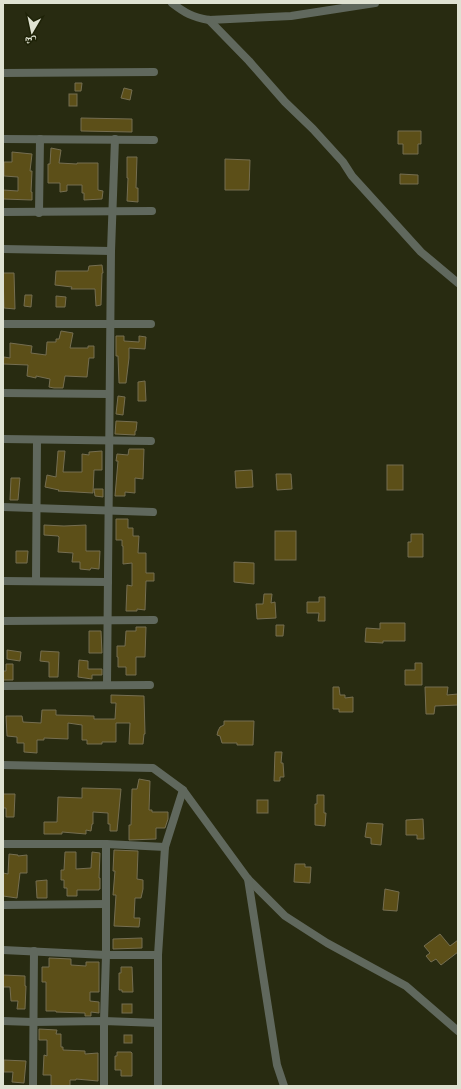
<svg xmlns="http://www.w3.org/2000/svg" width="461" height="1089" viewBox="0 0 461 1089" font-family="Karla,'Noto Naskh Arabic',sans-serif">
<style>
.building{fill:#5c4f18;stroke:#756e51}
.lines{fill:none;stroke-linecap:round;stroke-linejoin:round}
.minor{stroke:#60685d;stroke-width:8}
</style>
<rect width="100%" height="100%" fill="#282b11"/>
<g class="building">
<path d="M75,83H82L81,91H75Z"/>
<path d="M124,88L132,90L130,100L121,98Z"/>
<rect x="69" y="94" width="8" height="12"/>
<path d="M81,118L132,119V132L81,131Z"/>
<path d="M398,131H421V144H418V154H403V144H398Z"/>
<path d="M51,148L61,150L59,163L77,164V163H98V190L103,191L102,199L84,200V193H82V185H67V191L60,192V183H48V164H50Z"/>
<path d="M12,152L32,154L30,171H32L31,192H32V200L3,199V190L18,191V177L4,176V162H12Z"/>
<path d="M127,157H137L136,188H138V202L127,201L128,178H127Z"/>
<path d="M225,159L250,160L249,190H225Z"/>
<path d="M400,174L418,175V184H400Z"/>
<path d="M102,265L103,273H102L101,305L96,306L95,289H71L72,287L55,285L56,271H88L89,266Z"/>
<path d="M3,273H14L15,309L4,308Z"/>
<path d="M25,295H32L31,307L24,306Z"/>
<path d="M56,296L66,297L65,307H56Z"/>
<path d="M61,331L73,333L70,348H88V346H94V358H89L87,377L65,376L63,388H54L49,387L50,379L36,376V378L27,376L28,365L3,364L4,357L10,358V343L32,346L31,353L46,355L47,342H56V339H59Z"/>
<path d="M116,336H124V341L139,342V336L146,337L145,349L129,348V358L126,383H119L118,356H116Z"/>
<path d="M145,381L146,401H138V382Z"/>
<path d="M118,396L125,397L123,415L116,414Z"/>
<path d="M116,421L137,422L136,431H135V435L115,434Z"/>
<path d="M129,449H144L143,479L135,478V493L125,492V496H115L118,461H116L117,454L128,455Z"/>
<path d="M58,451H65L63,472H82V454L89,455V452L102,451V470H94L93,493L58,491L59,490L45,487L47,475L56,477Z"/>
<rect x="387" y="465" width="16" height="25"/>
<path d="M252,470L253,487L236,488L235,471Z"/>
<path d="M276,474H291L292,489L277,490Z"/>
<path d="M11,478H20L18,500H10Z"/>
<path d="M94,489H103V497L95,496Z"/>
<path d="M116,519H128V528H133V536H139L138,553H146V573H154V581H146L145,610L137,609V611H126L127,585L132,586V563L123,564V546H122V540H116Z"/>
<path d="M44,525L64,526L86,525V551H100L99,569L91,568L90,570L80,569V562H72L73,553L58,552L59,537L58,536L44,535Z"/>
<rect x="275" y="531" width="21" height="29"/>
<path d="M411,534H423V557H408V542H411Z"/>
<path d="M16,551H28L27,563H16Z"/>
<path d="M234,562L254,563V584L234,582Z"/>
<path d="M264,594H272L271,603L275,602L276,618L257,619L256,604H263Z"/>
<path d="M319,597H325V621H318L319,613H307V602H319Z"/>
<path d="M380,623H405V641H383V643L365,642L366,628L380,629Z"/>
<path d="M276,625H284L283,636H276Z"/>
<path d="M136,627H146L145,657H136V675H126V667H118V657H117V646H125L126,631H136Z"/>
<path d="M89,631H101L102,653H89Z"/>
<path d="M7,650L21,652L20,661L7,659Z"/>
<path d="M41,651L59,652L58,677H49V662L40,661Z"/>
<path d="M79,660L88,661V669H102V675H92V679L78,677Z"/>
<path d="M415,663H422V685H405V670H415Z"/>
<path d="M6,664H13V680H3V671H6Z"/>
<path d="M333,687H339L340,695H345V698L353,697V712H339V709H333Z"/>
<path d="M425,687H448L447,695L458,694V705L435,706L434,714H426Z"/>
<path d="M111,695L144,696L145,734H144L143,744H129L130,723H116V742H102V744H87V740H82V725L68,723V739L44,738V740H37V753L24,752V743H17V737L7,736L6,716H22L23,722L41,723L42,710H56V715L94,716V719H115L116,703H111Z"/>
<path d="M224,721H254L253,745H237V743H222L220,736L217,735L218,731L220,727L224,725Z"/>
<path d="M275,752H282L281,763H283L284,777H280V781H274Z"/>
<path d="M139,779L150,781L149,810H152V812H168V819L165,828H156V839L129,840V825H131L132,789H137Z"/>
<path d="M82,788L121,789L117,831H110V824H108V813L93,812V824H92L91,831L86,830V834L62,832V834H44V822H57L58,797L82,798Z"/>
<path d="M3,794H15L14,817H6V808H3Z"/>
<path d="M317,795H324V813H326L325,826L315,825V804H317Z"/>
<rect x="257" y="800" width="11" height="13"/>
<path d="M423,819L424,839H417V835H406V820Z"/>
<path d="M367,823L383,824L381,845L371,844V838L365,837Z"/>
<path d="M114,850L138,851L137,879L143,880V889L141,898H135L134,918H140L139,927L114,926L116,895H113L115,871H113Z"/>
<path d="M65,852H76V869L91,868L92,852L100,853L99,878H100V889H99V890H77V896H67V888H64V880H61V870H64Z"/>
<path d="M9,854L18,855V856L27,855V873H20L17,898L3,896V873L8,874Z"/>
<path d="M295,864H305V867H311L310,883L294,882Z"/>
<path d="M47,880V898H37L36,881Z"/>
<path d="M385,889L399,892L397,911L383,910Z"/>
<path d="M440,934L450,946L458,940V952L441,965L436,959L431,962L426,956L430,953L424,946Z"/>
<path d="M142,938V948L113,949V939Z"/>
<path d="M49,958L71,959V965L86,966V962H99V992H90V1001L99,1002V1013L91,1012V1016H85V1013L56,1012V1011H46V982H42V967H49Z"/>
<path d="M121,967H132L133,992H122V990H119V973H121Z"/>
<path d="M3,975L25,976V986H26L25,1009H17L18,1001H11L10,987H3Z"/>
<rect x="122" y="1004" width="10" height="9"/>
<path d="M39,1029L57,1030L56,1034H61V1047H63V1050L85,1051V1054L98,1053V1081L76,1079V1080H70V1086H51V1075H43L44,1055L47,1056V1040H39Z"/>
<rect x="124" y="1035" width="8" height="8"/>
<path d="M117,1052H131L132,1053V1076H121V1070H115V1056H117Z"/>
<path d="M4,1060L26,1061L24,1083L12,1082L13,1072H4Z"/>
</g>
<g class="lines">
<g class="minor">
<path d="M172,3C185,13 192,17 209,20L291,16L375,3"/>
<path d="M209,20L249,61L285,102L313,129L343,162L352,176L421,252L458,283"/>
<path d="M3,73L154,72"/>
<path d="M3,139L154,140"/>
<path d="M3,212L152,211"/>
<path d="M39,213L40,139"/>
<path d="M3,249L111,251"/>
<path d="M3,324H151"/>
<path d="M3,393L109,394"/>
<path d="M3,439L151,441"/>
<path d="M3,507L153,512"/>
<path d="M3,581L108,582"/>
<path d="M36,581L37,440"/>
<path d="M3,621L154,620"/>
<path d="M107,685L111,251L115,139"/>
<path d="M3,686L150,685"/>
<path d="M3,765L153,768L183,790L248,879L285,916L327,943L406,986L458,1031"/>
<path d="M3,844H106L165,847"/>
<path d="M248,879L277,1065L284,1086"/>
<path d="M3,905L106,904"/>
<path d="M3,950L106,955H158"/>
<path d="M3,1021L33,1022L104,1021L158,1023"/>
<path d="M33,1086L34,951"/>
<path d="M104,1086V1021L106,955V844"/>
<path d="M158,1086V955L165,847L183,790"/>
</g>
</g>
<rect width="461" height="1089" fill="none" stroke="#dfe2d2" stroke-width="8"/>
<g transform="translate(32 32) rotate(189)" stroke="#1e2207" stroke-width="3" paint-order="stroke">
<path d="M0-3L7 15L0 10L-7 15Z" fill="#dfe2d2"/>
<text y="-6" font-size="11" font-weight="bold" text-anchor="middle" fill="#dfe2d2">ش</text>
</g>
</svg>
